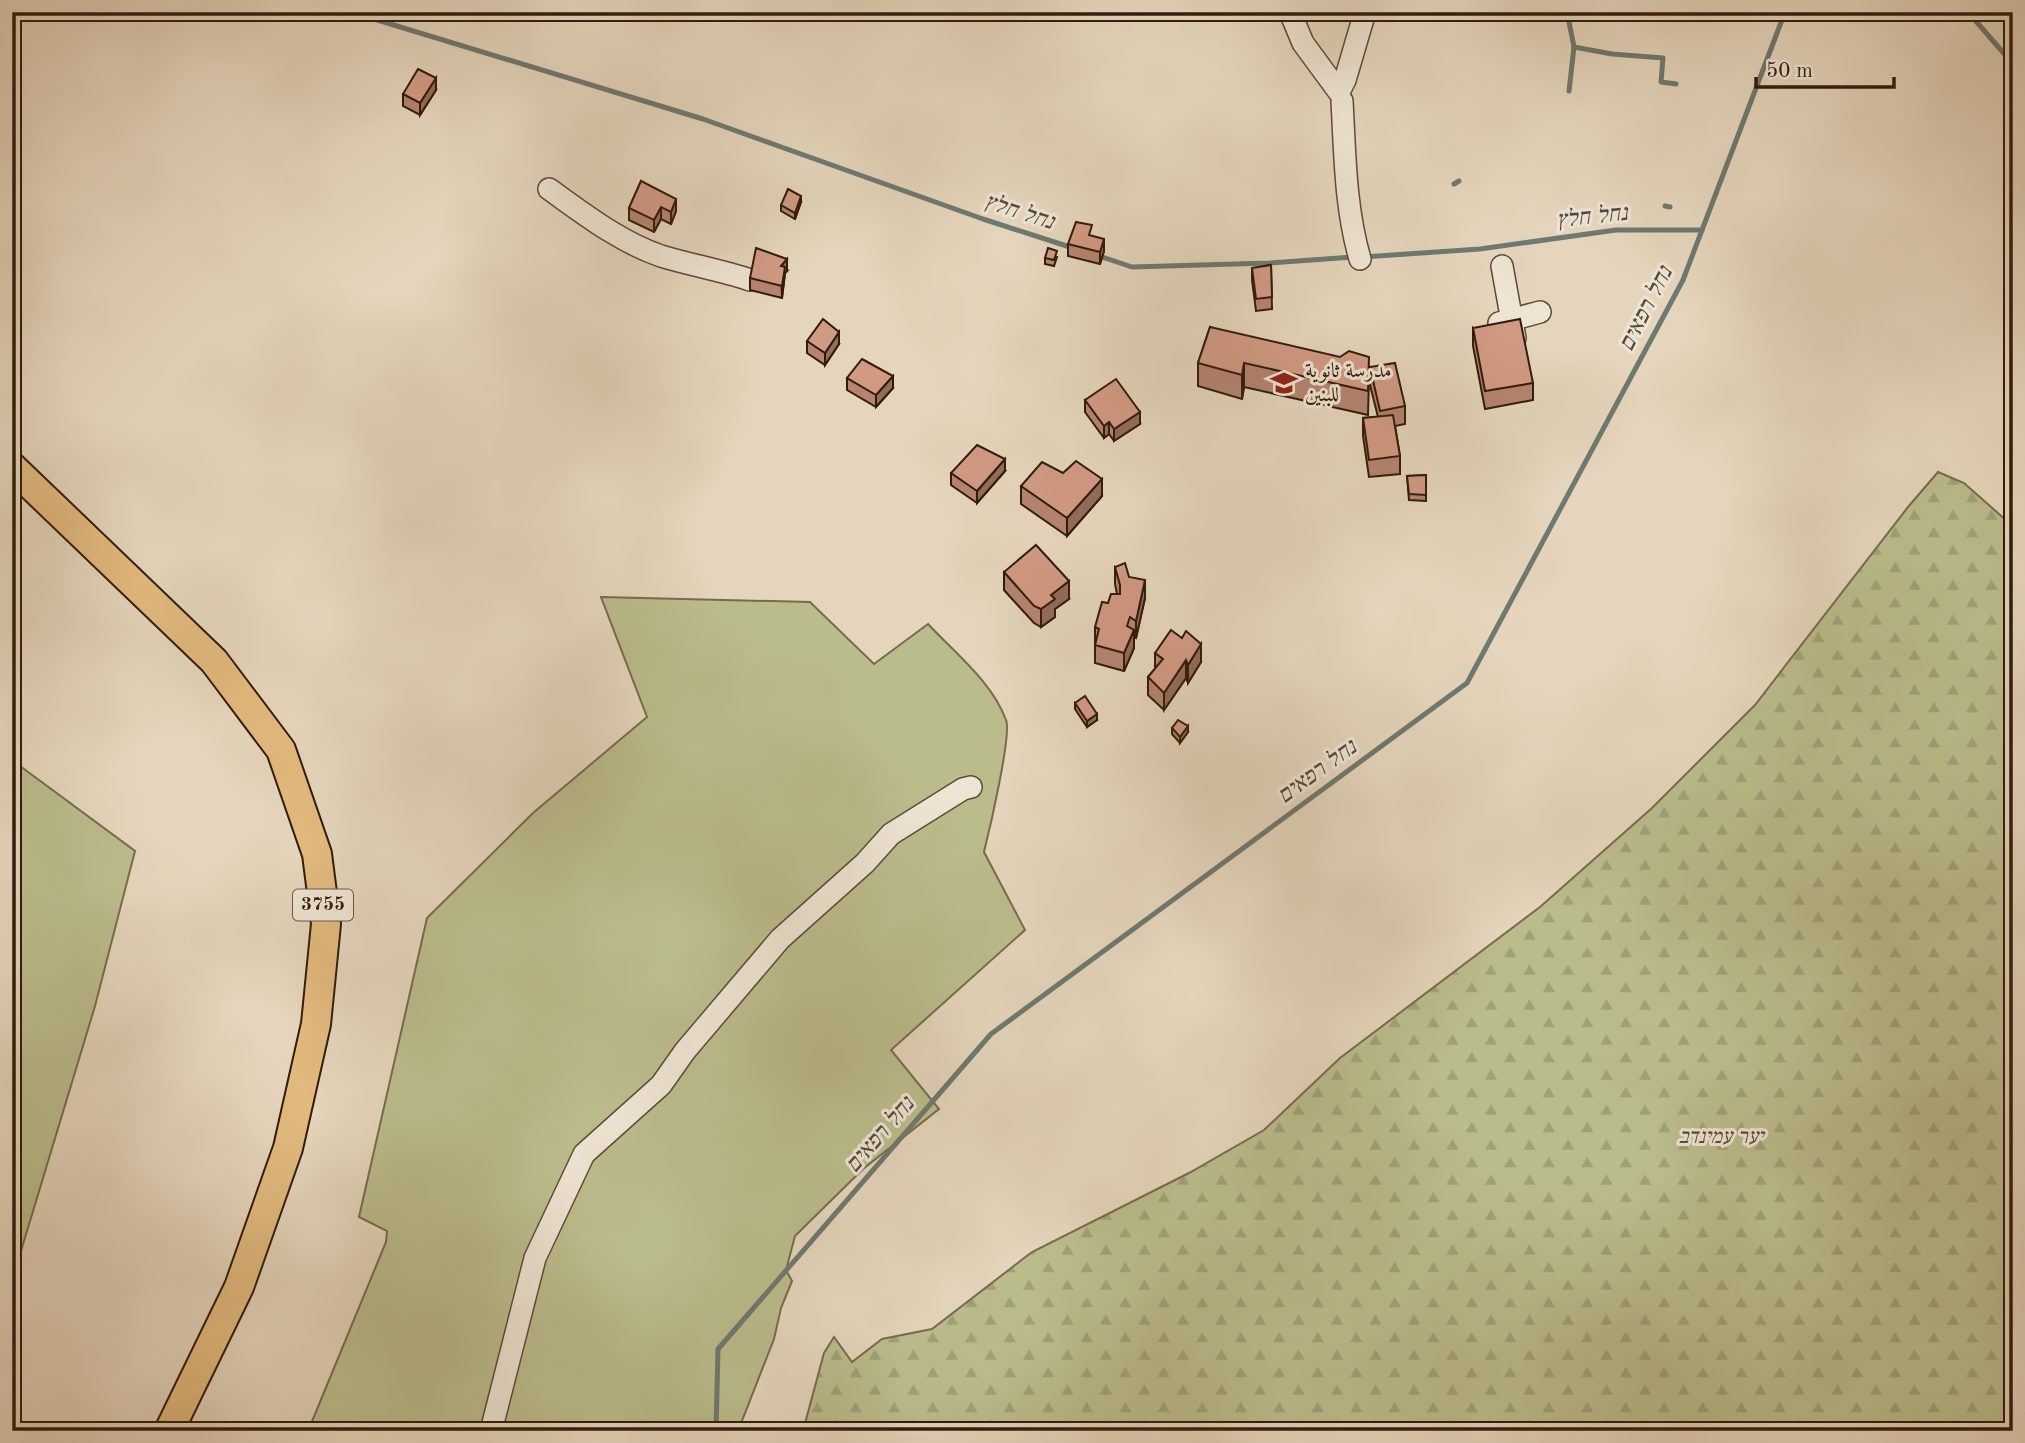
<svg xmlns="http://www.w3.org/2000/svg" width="2025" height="1443" viewBox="0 0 2025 1443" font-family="'Old Standard TT',Amiri,'Frank Ruhl Libre',serif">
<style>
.grass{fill:#bbbc8c;stroke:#766c4c;stroke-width:2}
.forest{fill:url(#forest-firs);stroke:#766c4c;stroke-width:2}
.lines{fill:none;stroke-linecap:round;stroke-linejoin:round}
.stream{stroke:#6e7971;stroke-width:5}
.minor-casing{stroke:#5f4a38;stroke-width:24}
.major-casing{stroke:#321b0c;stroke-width:32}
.minor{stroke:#eee4d3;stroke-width:21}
.major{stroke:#e2ba7e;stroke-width:28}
.wall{fill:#b48471;stroke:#321b0c;stroke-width:2}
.shaded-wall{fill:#926c5c;stroke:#321b0c;stroke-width:2}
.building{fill:#d19a83;stroke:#321b0c;stroke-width:2}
.labels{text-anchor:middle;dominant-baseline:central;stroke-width:6;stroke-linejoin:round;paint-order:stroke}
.shield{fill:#eee4d3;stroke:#6a5748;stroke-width:2}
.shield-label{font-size:19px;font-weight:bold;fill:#321b0c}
.poi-label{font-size:21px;fill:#321b0c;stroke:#eee4d3;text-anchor:start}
.park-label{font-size:21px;font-style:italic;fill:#5b4b32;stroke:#eee4d3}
.water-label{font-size:23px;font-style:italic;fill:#504a3f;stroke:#eee4d3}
</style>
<defs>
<pattern id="forest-firs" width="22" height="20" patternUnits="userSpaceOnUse" patternTransform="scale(1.75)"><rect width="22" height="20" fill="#bbbc8c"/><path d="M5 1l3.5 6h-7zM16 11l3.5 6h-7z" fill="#a1a178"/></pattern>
</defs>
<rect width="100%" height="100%" fill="#e5d5bc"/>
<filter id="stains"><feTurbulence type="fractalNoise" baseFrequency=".00286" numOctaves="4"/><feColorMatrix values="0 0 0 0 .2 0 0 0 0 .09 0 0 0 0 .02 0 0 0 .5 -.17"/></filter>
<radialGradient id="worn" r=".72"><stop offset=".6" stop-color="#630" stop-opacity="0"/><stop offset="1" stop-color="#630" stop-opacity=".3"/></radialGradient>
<g class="grass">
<path d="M601,597L810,602L874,664L928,624C955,653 992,682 1006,720C1012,734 989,832 984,852L1025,930L891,1050L939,1109L863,1169L795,1236L786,1270L792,1281L781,1308L774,1339L738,1431H308L386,1242L387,1231L359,1217L427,918L533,813L647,717Z"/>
<path d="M20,766L135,851L95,1006L21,1251L12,1258V767Z"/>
</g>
<path class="forest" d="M1938,472L1964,483L2008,522L2013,529V1431H803L824,1353L834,1337L852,1362L882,1339L932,1329L1032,1252L1189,1173L1264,1130L1340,1058L1540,907L1652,808L1755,705L1908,507Z"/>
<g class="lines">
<g class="stream">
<path d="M351,12L703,119L983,219L1073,248"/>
<path d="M1567,12L1574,47L1569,91"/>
<path d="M1968,12L2013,64"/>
<path d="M1574,47L1612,54L1663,58L1661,82L1676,84"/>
<path d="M1454,184L1459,181"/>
<path d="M1665,206L1670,207"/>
<path d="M1096,255L1132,267L1269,263L1353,257"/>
<path d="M1363,257L1480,249L1616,230H1702"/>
<path d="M716,1431L718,1349L991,1034L1467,683L1683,280L1785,12"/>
</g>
<g class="minor-casing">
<g id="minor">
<path d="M1290,12L1303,43L1339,92L1345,80L1365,12"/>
<path d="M1342,101C1345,154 1345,207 1360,259"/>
<path d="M549,189C584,214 620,242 661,256C690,265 721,270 750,280"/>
<path d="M1502,266L1515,338"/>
<path d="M1499,323L1540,312"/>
<path d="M491,1431L535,1258L584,1154L661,1085L685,1051L780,939L865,863L891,834L963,789L971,787"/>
</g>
</g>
<g class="major-casing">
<path id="major" d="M12,467L214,661L281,750L317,854L326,924L316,1024L288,1148L239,1287L169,1431"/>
</g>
<use href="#minor" class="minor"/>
<use href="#major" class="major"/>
</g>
<g class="wall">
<path d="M436,90L420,115L403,106V94Z"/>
<path d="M641,181L676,211L671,224L661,219L654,232L629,220V208Z"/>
<path d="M801,202L795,219L781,211V205Z"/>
<path d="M1092,236L1104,251L1100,264L1068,256V244Z"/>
<path d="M1057,257L1054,266L1045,264V258Z"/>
<path d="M1271,265L1272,309L1256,311L1252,280V268Z"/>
<path d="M787,271L785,273L782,298L750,290V278Z"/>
<path d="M1210,327L1369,380L1368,415L1244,387L1242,399L1198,386V363Z"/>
<path d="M1473,328L1533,383V400L1485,409L1473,346Z"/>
<path d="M807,341L839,344L825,365L807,353Z"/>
<path d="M1370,367L1405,406V424L1395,426L1400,456V474L1369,477L1363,436V418L1378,417L1370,385Z"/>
<path d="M847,378L893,388L876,407L847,390Z"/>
<path d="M1085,400L1140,424L1114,441L1109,434L1104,438L1085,412Z"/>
<path d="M1005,471L977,503L951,485V473Z"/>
<path d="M1063,473L1102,496L1067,536L1021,504V486Z"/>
<path d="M1426,475V501L1409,500L1407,476Z"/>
<path d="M1115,567L1129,577L1145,598L1136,638L1134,637V648L1124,671L1095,663V627L1108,603L1117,594L1115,584Z"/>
<path d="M1004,572L1069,599L1055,609V617L1041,627L1034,623L1004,590Z"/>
<path d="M1155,653L1201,662L1188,683L1186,678L1164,710L1148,695V677L1155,669Z"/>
<path d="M1075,703L1097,720L1087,727L1075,709Z"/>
<path d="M1172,728L1188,732L1180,743L1172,734Z"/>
</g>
<g class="shaded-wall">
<path d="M436,78V90L420,115V103Z"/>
<path d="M801,196V202L795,219V213Z"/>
<path d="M676,199V211L671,224V212Z"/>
<path d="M661,207V219L654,232V220Z"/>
<path d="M1104,239V251L1100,264V252Z"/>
<path d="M787,259V271L785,273L782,298L781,266Z"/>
<path d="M839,332V344L825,365V353Z"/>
<path d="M1244,363V387L1242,399V375Z"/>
<path d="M893,376V388L876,407V395Z"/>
<path d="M1140,412V424L1114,441V429Z"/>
<path d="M1109,422V434L1104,438V426Z"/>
<path d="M1005,459V471L977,503V491Z"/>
<path d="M1102,479V496L1067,536V518Z"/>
<path d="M1145,580V598L1136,638V621Z"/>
<path d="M1069,581V599L1055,609V617L1041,627V609L1051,595Z"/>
<path d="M1134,630V648L1124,671V653Z"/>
<path d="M1201,644V662L1188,683V665Z"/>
<path d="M1186,660V678L1164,710V693Z"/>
<path d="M1097,714V720L1087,727V721Z"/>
<path d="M1188,726V732L1180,743V737Z"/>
</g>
<g class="building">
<path d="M418,69L436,78L420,103L403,94Z"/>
<path d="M641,181L676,199L671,212L661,207L654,220L629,208Z"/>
<path d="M788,189L801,196L795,213L781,205Z"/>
<path d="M1076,222L1092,225L1089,235L1104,239L1100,252L1068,244Z"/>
<path d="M756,248L787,259L781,266L785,267L782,286L750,278Z"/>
<path d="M1048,248L1057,251L1054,260L1045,258Z"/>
<path d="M1271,265L1272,297L1256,299L1252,268Z"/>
<path d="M823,319L839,332L825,353L807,341Z"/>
<path d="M1520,319L1533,383L1485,391L1473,328Z"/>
<path d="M1210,327L1340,357L1349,351L1369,357L1368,391L1244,363L1242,375L1198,363Z"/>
<path d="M862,359L893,376L876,395L847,378Z"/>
<path d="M1395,363L1405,406L1380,411L1370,367Z"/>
<path d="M1116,379L1140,412L1114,429L1109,422L1104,426L1085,400Z"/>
<path d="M1393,415L1400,456L1369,460L1363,418Z"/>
<path d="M977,445L1005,459L977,491L951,473Z"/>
<path d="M1076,461L1102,479L1067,518L1021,486L1042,462L1063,473Z"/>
<path d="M1426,475V495L1409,494L1407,476Z"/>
<path d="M1036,545L1069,581L1051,595L1055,599L1041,609L1034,606L1004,572Z"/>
<path d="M1125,563L1129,577L1145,580L1136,621L1130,617L1127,626L1134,630L1124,653L1095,645L1099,629L1095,627L1102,602L1108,603L1111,594H1120V585L1115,567Z"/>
<path d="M1171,630L1182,638L1186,631L1201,644L1188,665L1186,660L1164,693L1148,677L1163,659L1155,653Z"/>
<path d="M1085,696L1097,714L1087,721L1075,703Z"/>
<path d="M1178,720L1188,726L1180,737L1172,728Z"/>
</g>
<defs>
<g id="school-bare" transform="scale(2.1)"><path d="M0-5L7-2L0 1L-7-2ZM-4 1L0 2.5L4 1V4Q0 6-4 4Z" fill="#8f2418" stroke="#eee4d3" stroke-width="2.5" paint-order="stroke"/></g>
</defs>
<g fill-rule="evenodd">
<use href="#school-bare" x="1284" y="383"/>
</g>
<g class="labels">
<rect class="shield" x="293" y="889.5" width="60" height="31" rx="5"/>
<g class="shield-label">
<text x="323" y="905">3755</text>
</g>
<g class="poi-label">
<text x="1305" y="371">مدرسة ثانوية<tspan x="1305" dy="24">للبنين</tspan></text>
</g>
<g class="park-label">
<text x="1721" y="1137">יער עמינדב</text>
</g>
<g class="water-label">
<text transform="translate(1019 212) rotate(18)">נחל חלץ</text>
<text transform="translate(1592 217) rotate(-6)">נחל חלץ</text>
<text transform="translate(1646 309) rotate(-63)">נחל רפאים</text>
<text transform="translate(1317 772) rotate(-36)">נחל רפאים</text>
<text transform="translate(880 1135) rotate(-49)">נחל רפאים</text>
</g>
</g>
<rect width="2025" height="1443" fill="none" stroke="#e5d5bc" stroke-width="42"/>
<rect x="14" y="14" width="1997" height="1415" fill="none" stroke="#321b0c" stroke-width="3.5"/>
<rect x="21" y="21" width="1983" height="1401" fill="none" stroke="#321b0c" stroke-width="2"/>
<path d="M1756 77v10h138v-10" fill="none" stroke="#321b0c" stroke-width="3.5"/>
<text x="1766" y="77" font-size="21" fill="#321b0c" stroke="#eee4d3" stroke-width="5" paint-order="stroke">50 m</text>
<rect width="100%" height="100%" filter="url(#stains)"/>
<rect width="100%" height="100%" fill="url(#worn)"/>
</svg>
